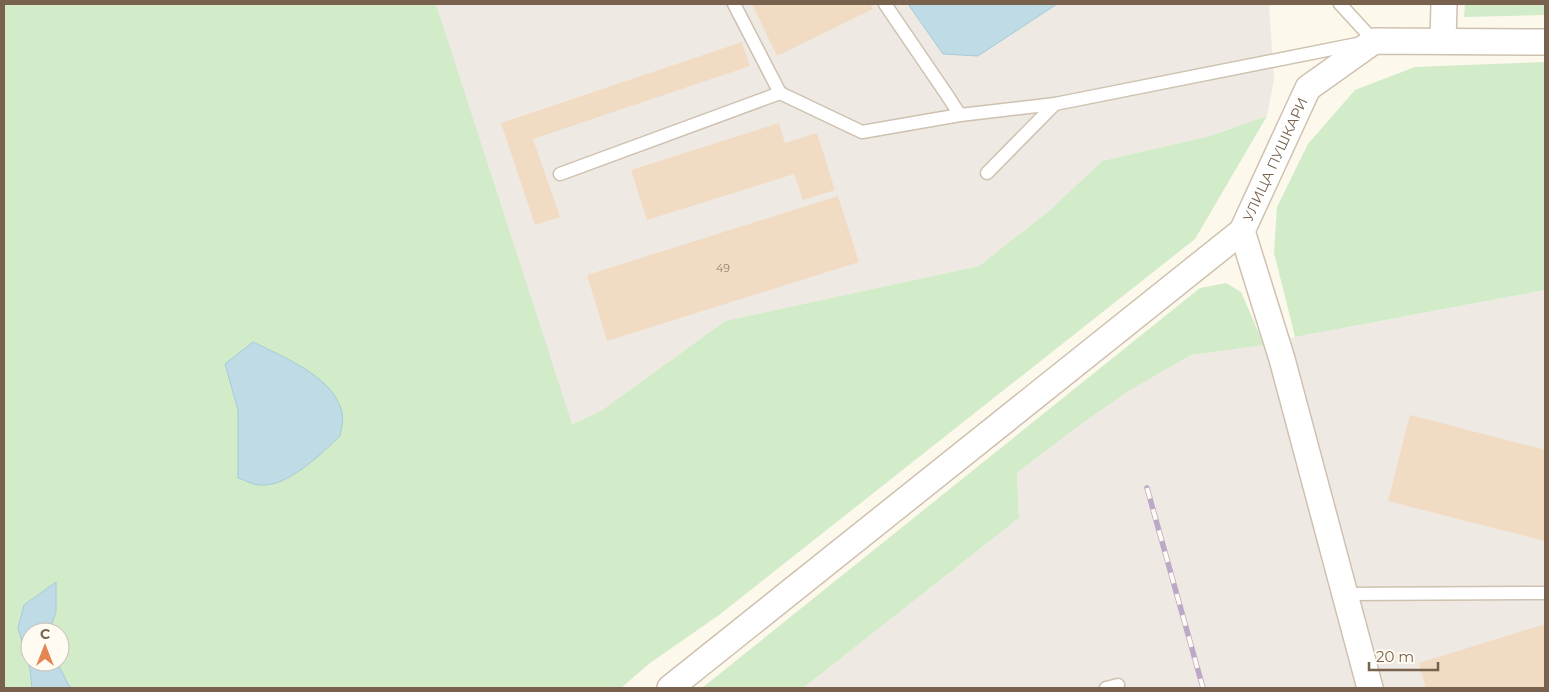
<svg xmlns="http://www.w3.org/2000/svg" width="1549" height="692" viewBox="0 0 1549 692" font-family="Montserrat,sans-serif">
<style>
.industrial{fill:#eeeae3}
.green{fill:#d2ebc9;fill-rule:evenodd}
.water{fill:#bfdce6;stroke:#a5cad8}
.building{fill:#f1dbc3}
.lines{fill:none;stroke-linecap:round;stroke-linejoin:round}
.service-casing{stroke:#cfc1b0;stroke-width:15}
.minor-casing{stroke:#cfc1b0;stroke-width:28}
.service{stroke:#fff;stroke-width:12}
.minor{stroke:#fff;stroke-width:25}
.rail-casing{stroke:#bda8c7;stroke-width:5.5}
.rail{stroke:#fffbf2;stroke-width:4;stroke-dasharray:11;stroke-linecap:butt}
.labels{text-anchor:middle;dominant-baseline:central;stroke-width:4.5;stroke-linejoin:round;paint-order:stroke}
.number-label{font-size:11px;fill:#96806b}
.street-label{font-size:14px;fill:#78624e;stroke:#fffbf2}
</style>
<rect width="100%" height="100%" fill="#fcf8eb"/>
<g class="industrial">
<path d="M436,4H1269L1274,80L1267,116L1210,136L1102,161L1049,211L979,266L725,321L601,411L571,424Z"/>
<path d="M1545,290V688H803L1019,518L1017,473L1077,427L1130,390L1191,355L1264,345L1295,337Z"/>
</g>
<g class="green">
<path d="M4,4H436L572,424L601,411L725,321L979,266L1049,211L1102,161L1210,136L1267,116L1195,239L719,615L650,663L621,688H72L69,686L57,662H60V632H51L50,629L56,612V582L24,605L18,628L30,669L32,688H4ZM225,364L342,413L238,478V410Z"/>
<path d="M1465,4H1545V15L1464,17Z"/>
<path d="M1545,62V290L1295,337L1274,253L1277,207L1308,144L1355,90L1415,67Z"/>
<path d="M1226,283L1241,292L1264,345L1191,355L1130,390L1077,427L1017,473L1019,518L803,688H702L1200,288Z"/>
</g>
<g class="water">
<path d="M908,4H1057L978,56L943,54Z"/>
<path d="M253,342C283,357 333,376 342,412C344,419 341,429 340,436C322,453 288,487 261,485C253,485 245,480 238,478V410L225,364Z"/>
<path d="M56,582V612L50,629L51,632H30V662H57L69,686L72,688H32L30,669L18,628L24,605Z"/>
</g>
<g class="building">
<path d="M752,4H870L873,9L777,56Z"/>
<path d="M742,42L750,66L533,139L560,217L535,225L501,123Z"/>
<path d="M779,123L785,143L817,133L835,190L803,200L794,174L647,220L631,170Z"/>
<path d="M838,196L859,262L607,341L587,275Z"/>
<path d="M1410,415L1545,450V541L1388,501Z"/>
<path d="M1545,624V688H1426L1419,663Z"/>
</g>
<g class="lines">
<g class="service-casing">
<g id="service">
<path d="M734,4L780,93"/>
<path d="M885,4L947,95L960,115"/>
<path d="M1340,4L1374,41"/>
<path d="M987,173L1055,104L1362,43"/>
<path d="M560,174L780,93L862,132L960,115L1055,104"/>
<path d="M1345,594L1545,593"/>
<path d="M1106,688L1118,685"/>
</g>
</g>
<g class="minor-casing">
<g id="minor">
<path d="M1443,41L1444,4"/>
<path d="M1242,231L1282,359L1370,688"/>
<path id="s1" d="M670,688L1242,231L1308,88L1374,41L1545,42"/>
</g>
</g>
<use href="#service" class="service"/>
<use href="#minor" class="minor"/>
<g class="rail-casing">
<path id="rail" d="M1147,488L1203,688"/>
</g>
<use href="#rail" class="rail"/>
</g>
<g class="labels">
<g class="number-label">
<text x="723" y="268">49</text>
</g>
<g class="street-label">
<text stroke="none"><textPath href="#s1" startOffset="811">УЛИЦА ПУШКАРИ</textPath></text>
</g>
</g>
<rect width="1549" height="692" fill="none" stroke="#78624e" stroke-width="10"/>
<g transform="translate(45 647)"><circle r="24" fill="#fffbf2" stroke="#c9beb0"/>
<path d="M0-4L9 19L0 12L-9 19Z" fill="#e38554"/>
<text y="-8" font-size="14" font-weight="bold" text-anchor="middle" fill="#78624e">С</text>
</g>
<path d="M1369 662v8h69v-8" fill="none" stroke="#78624e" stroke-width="2.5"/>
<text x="1376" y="662" font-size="15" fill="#78624e" stroke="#fffbf2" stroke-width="4" paint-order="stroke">20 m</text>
</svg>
